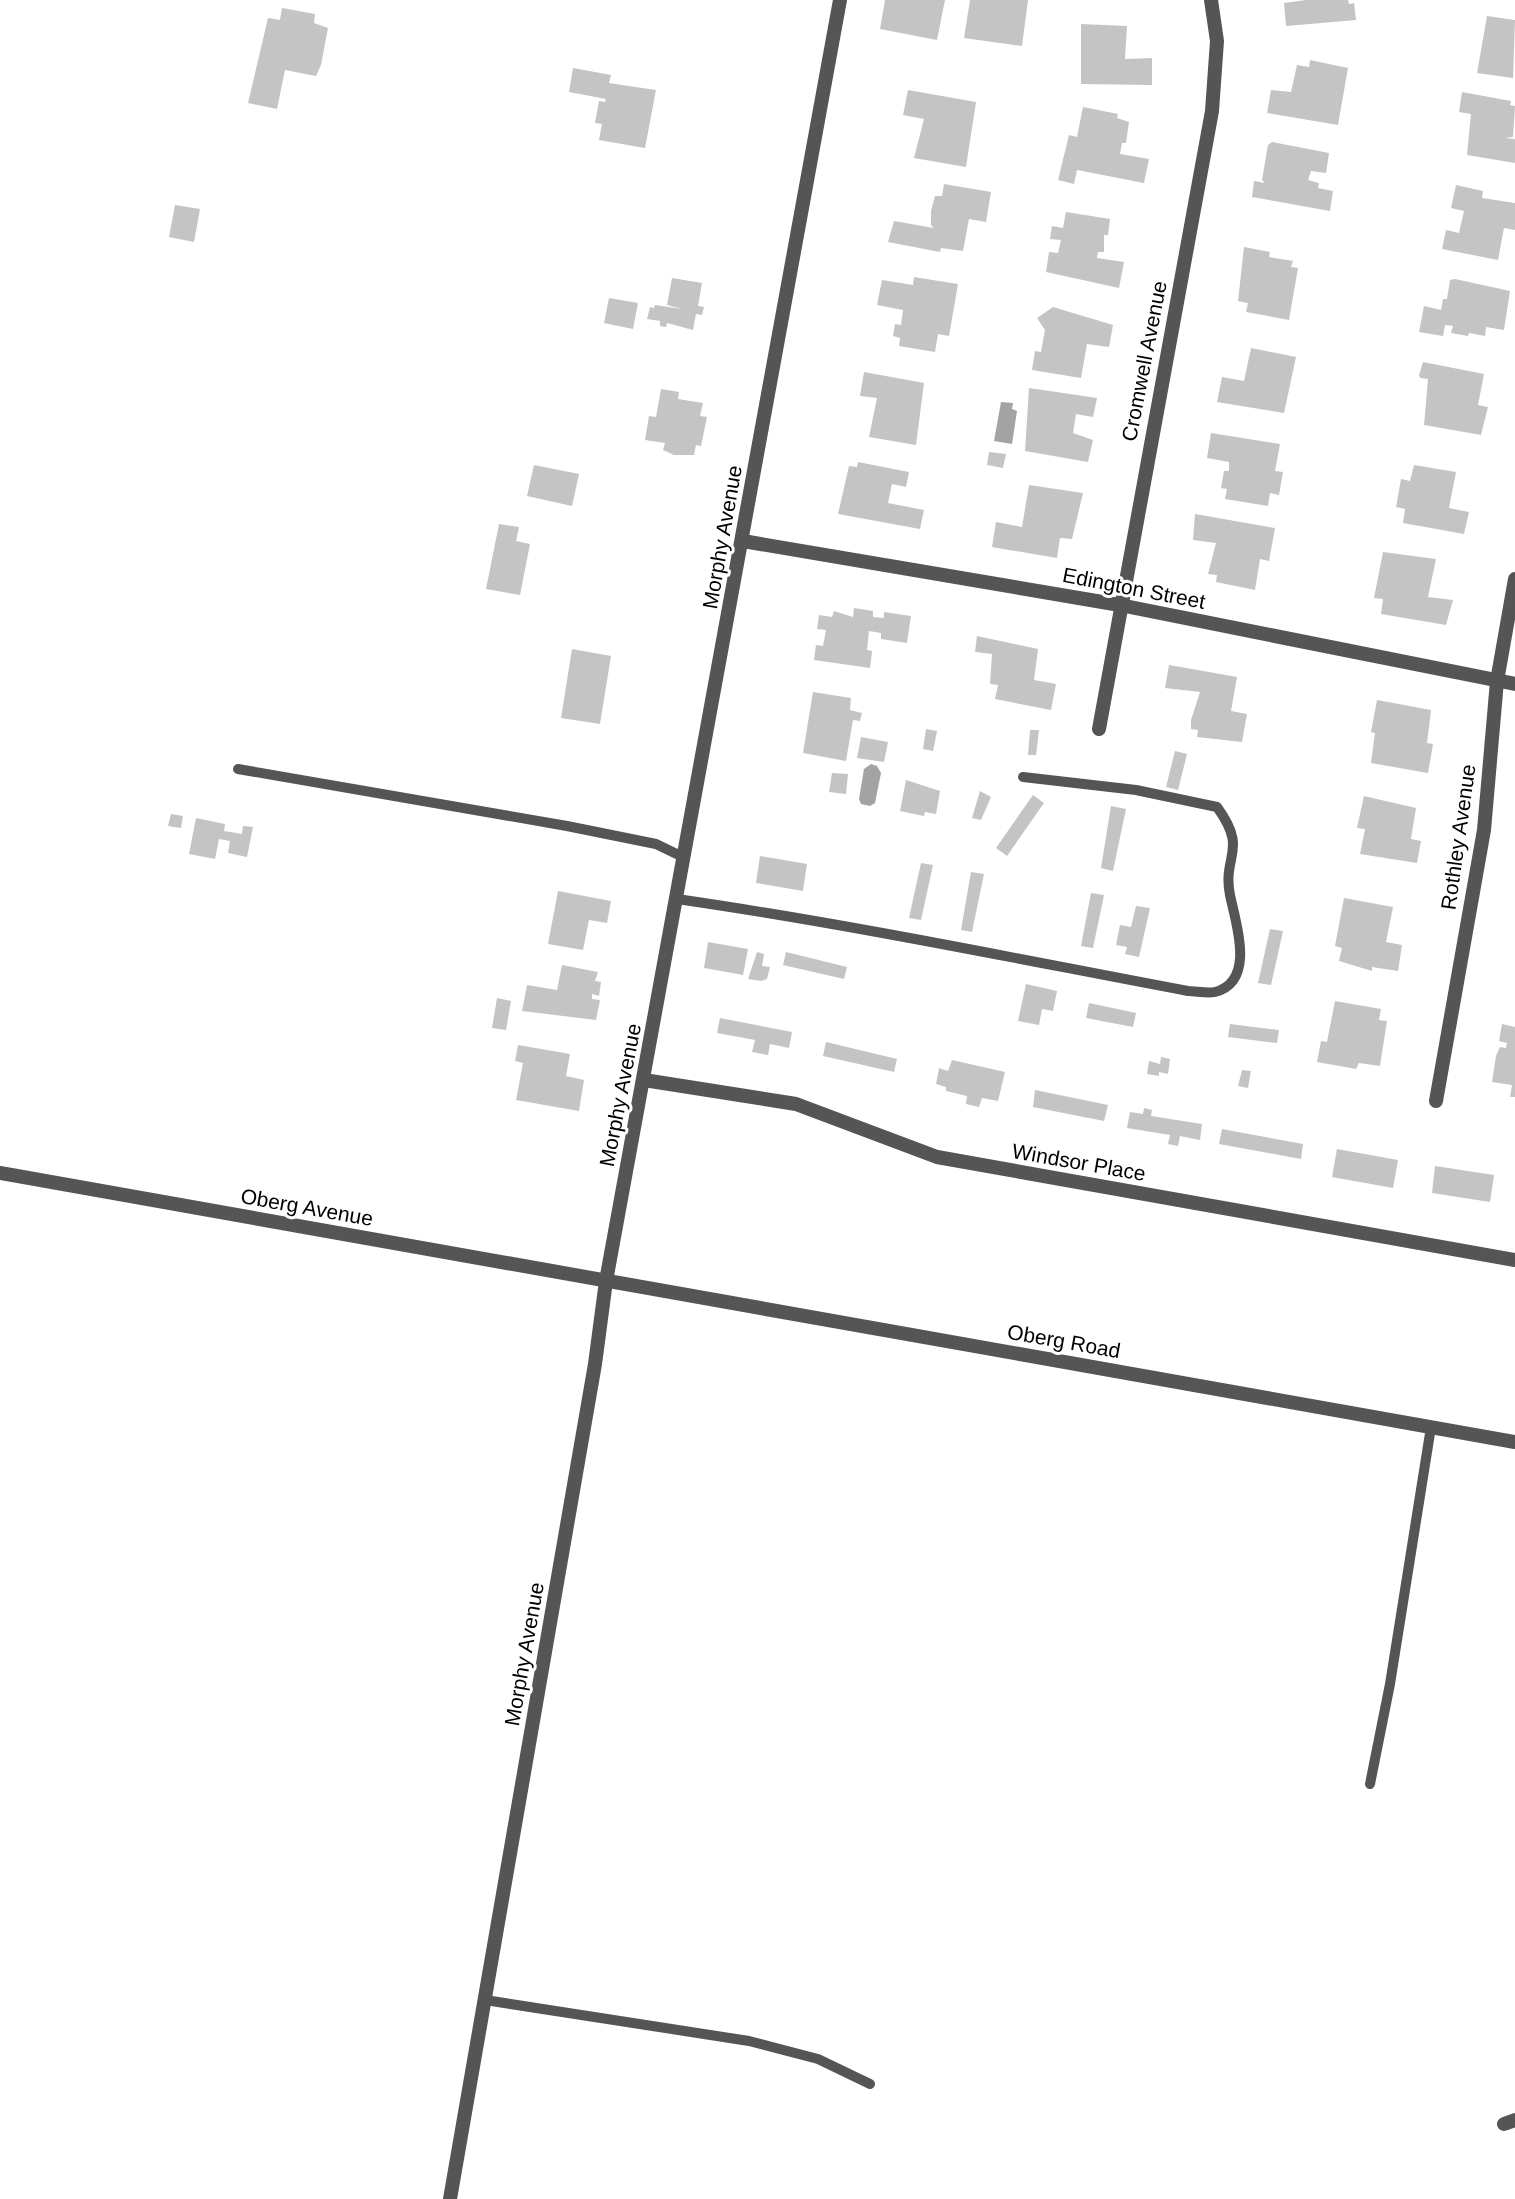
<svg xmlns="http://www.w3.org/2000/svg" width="1515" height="2199" viewBox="0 0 1515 2199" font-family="Arial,sans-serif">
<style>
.water{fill:#a3a3a3}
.building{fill:#c4c4c4}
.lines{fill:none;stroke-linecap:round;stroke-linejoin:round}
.service{stroke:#555;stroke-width:10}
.minor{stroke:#555;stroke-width:14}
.tertiary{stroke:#555;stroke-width:14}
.labels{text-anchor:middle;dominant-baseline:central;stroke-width:6;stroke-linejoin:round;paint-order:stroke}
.street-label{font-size:21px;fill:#000;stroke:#fff}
</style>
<rect width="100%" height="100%" fill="#fff"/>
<g class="water">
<path d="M1001,402L1013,403L1012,409L1017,411L1012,444L994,441Z"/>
<path d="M871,764L877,766L881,773L875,803L870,806L861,804L859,799L864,769Z"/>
</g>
<g class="building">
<path d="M885,0H945L937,40L880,29Z"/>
<path d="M970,0H1028L1022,46L964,38Z"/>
<path d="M1306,0H1348L1349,4L1354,3L1356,20L1286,26L1284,3Z"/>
<path d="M282,8L315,14L314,23L328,28L321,65L316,76L285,70L277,109L248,103L268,18L280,20Z"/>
<path d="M1487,16L1515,20L1513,78L1477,73Z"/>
<path d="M1081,24L1127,26L1125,59L1152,58V85L1081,84Z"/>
<path d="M1310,60L1348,68L1338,125L1267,113L1271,90L1291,92L1297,65L1309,67Z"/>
<path d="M573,68L611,75L609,83L656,90L645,148L599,140L602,124L595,123L599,101L605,102L606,99L569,92Z"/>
<path d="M908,90L976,102L966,167L914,158L924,119L903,115Z"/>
<path d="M1462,92L1511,101L1510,105L1515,106L1513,137L1505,138L1515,139V163L1467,155L1471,114L1459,112Z"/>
<path d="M1083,107L1118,114L1117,118L1129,122L1126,143H1122L1120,154L1149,159L1144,183L1077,170L1074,184L1058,180L1069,135L1077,137Z"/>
<path d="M1272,142L1329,153L1326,173L1311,171L1308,180L1319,183L1318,188L1333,191L1330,211L1252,197L1254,181L1265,183L1262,180L1268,145Z"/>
<path d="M944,184L991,192L986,222L969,219L963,251L941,248L940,252L888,242L894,221L934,228L931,225V211L935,196H942Z"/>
<path d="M1456,185L1483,191L1482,198L1515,203V230L1504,228L1498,260L1442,249L1446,230L1459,233L1464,211L1451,208Z"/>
<path d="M175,205L200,209L194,242L169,237Z"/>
<path d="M1066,212L1110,219L1108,235H1104V252H1098L1097,258L1124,262L1119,288L1046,272L1049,252L1058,253L1061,240L1050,239L1052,226L1063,228Z"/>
<path d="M1244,247L1270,252L1269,257L1293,261L1291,267L1298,268L1289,320L1246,312L1248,303L1238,301Z"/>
<path d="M914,277L958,284L949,336L938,334L935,352L899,346L900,338L893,336L895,324L901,325L903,310L877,305L882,280L913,285Z"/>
<path d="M672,278L702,283L698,306L704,307L702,315L696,314L693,330L667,323L666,327L660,326V321L647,319L650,307L654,308L655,305L683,309L667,305Z"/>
<path d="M1455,279L1510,291L1504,330L1486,327L1485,336L1469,333L1468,336L1451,333L1453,326L1445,325L1443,336L1419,332L1424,306L1441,310L1443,299H1447L1450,280Z"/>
<path d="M609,298L638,303L633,329L604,323Z"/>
<path d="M1053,307L1113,325L1109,347L1087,344L1081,378L1032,370L1035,351L1041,352L1045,330L1037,318Z"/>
<path d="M1251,348L1296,357L1284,413L1217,402L1222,377L1244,381Z"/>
<path d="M1423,362L1484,374L1478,405L1488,407L1481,435L1424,425L1428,379L1420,378L1419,375Z"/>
<path d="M864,372L924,383L916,445L869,437L877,398L860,396Z"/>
<path d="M1029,388L1097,398L1093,417L1076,414L1073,433L1093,440L1088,462L1025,451Z"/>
<path d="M661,389L679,392L678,399L703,403L700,416L707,417L701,446L696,445L694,455H674L663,450L665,443L645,440L649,416L656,417Z"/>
<path d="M1211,433L1280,444L1275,471L1283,472L1279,495L1270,493L1268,506L1225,499L1227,489L1221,488L1224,471H1229V462L1207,458Z"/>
<path d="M989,452L1006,454L1003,468L987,465Z"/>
<path d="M858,462L909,472L906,487L892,484L888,503L924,510L920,529L838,514L849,466L857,467Z"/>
<path d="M534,465L579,474L572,506L527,496Z"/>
<path d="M1414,465L1456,472L1449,508L1469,512L1464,534L1403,523L1405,509L1396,507L1401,479L1410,481Z"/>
<path d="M1029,485L1083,493L1072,539L1060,538L1057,558L992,547L996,522L1022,527Z"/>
<path d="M1195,514L1275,528L1269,561L1260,559L1255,590L1216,582L1217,575L1208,574L1216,543L1193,540Z"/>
<path d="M499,524L519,527L516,541L530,544L520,595L486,589Z"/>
<path d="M1383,552L1436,559L1428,597L1453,600L1446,625L1381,614L1383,599L1374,598Z"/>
<path d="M854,608L873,611V617L884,618V612L911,616L907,643L881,639V633L869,631L867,650L872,651L870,668L814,660L816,645L823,646L826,630L817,629L819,615L832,617L834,611L853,617Z"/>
<path d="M977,636L1038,649L1034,680L1056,684L1051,710L995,699L998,685L990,684L992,654L975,652Z"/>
<path d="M572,649L611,656L600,724L561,718Z"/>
<path d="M1169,665L1237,677L1231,711L1247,714L1242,742L1197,737L1198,730L1191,729V720L1200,692L1165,688Z"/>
<path d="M813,692L851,698L850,710L862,713L860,721L853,720L846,761L803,753Z"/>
<path d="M1377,700L1431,710L1427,743L1433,744L1428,773L1371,763L1375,733L1371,732Z"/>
<path d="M926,729L937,731L933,751L923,749Z"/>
<path d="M1030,730H1039L1036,755H1028Z"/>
<path d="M861,737L888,742L884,762L857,758Z"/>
<path d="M1175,751L1187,754L1178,790L1166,787Z"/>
<path d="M832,773L848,774L846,794L829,792Z"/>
<path d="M906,780L940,791L936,814L925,812L924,816L900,811Z"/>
<path d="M980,791L991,797L981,820L972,818Z"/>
<path d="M1033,795L1044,803L1007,856L996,848Z"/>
<path d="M1364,796L1416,808L1411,839L1421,841L1417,863L1360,854L1365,829L1357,828Z"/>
<path d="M1111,806L1126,809L1113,871L1101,868Z"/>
<path d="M171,814L183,816L181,828L168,826Z"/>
<path d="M196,818L225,824L224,831L242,834L243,826L253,827L247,857L228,853L230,841L219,839L215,859L189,854Z"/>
<path d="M760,856L807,864L803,891L756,883Z"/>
<path d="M921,863L933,865L921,920L909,918Z"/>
<path d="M971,872L984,874L972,932L961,930Z"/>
<path d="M558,891L611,901L607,923L589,920L583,950L548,944Z"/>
<path d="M1091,893L1104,895L1093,948L1081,946Z"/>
<path d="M1344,898L1393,907L1386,942L1402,945L1398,971L1372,967V971L1339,961L1342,948L1335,946Z"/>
<path d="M1136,906L1150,908L1139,957L1125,954L1127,947L1116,945L1120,925L1131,927Z"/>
<path d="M1270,929L1283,931L1271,985L1258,983Z"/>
<path d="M708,942L748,949L743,975L704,968Z"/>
<path d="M757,952L764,954L762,966L770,967L767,979L761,981L748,979Z"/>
<path d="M786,952L847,967L844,979L783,965Z"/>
<path d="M562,965L598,972L595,981L601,982L599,996L592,994V999L600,1000L596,1020L522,1011L527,985L557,990Z"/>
<path d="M1026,984L1057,991L1053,1011L1042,1009L1039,1025L1018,1021Z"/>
<path d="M497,998L511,1001L506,1030L492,1028Z"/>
<path d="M1335,1001L1381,1009L1379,1020L1387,1021L1380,1066L1359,1063L1356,1069L1317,1062L1321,1041L1327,1042Z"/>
<path d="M1089,1003L1136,1013L1133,1027L1086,1018Z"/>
<path d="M720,1018L792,1032L789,1048L770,1044L768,1055L752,1052L755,1040L717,1033Z"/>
<path d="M1230,1024L1279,1030L1277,1043L1228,1037Z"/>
<path d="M1502,1024L1515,1027V1097H1510L1512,1085L1492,1082L1496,1056L1500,1047L1506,1048L1507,1043L1499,1041Z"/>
<path d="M826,1042L897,1059L894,1072L823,1056Z"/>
<path d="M518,1045L570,1054L566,1076L584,1080L579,1111L516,1100L523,1063L515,1061Z"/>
<path d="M1161,1057L1170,1059L1168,1074L1159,1072V1076L1147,1074L1149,1061L1160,1064Z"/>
<path d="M952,1060L1005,1072L998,1101L982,1098L979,1107L966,1104L967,1096L946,1091V1087L936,1084L939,1068L948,1071Z"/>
<path d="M1242,1070L1251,1071L1248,1088L1238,1086Z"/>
<path d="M1035,1090L1108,1105L1104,1121L1033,1107Z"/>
<path d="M1144,1108L1152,1110L1151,1116L1202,1124L1200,1140L1180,1136L1178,1146L1168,1144L1170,1135L1127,1128L1130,1112L1143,1114Z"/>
<path d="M1222,1129L1303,1144L1301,1159L1219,1144Z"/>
<path d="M1337,1149L1398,1160L1393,1188L1332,1177Z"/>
<path d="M1435,1166L1494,1175L1490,1202L1432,1193Z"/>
</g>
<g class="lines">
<g class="service">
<path d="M238,769L567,826L656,844L685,858"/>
<path d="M677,899C849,924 1018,959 1188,991C1196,991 1207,994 1215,992C1257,981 1235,921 1230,895C1222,855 1249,851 1217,807L1136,790L1023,777"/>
<path d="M1370,1784L1390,1684L1431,1427"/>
<path d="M485,2000L749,2041L818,2059L870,2084"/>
</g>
<g class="minor">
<path d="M743,541L1120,605L1515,684"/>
<path d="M1099,729L1212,111L1217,41L1211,0"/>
<path d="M644,1080L796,1104L937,1157L1515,1260"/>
<path d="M1436,1101L1484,830L1497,681L1515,579"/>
<path d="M1504,2124L1515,2120"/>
<path d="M450,2199L595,1364L606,1281L840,0"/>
</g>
<path class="tertiary" d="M0,1173L1515,1442"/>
</g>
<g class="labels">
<g class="street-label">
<text transform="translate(1144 361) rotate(-79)">Cromwell Avenue</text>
<text transform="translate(722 537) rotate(-80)">Morphy Avenue</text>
<text transform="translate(1134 588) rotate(11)">Edington Street</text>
<text transform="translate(1458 837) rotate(-82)">Rothley Avenue</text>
<text transform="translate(620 1095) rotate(-79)">Morphy Avenue</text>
<text transform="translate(1079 1162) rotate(10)">Windsor Place</text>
<text transform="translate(307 1207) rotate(10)">Oberg Avenue</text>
<text transform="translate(1064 1341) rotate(10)">Oberg Road</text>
<text transform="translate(524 1654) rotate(-80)">Morphy Avenue</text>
</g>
</g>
</svg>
